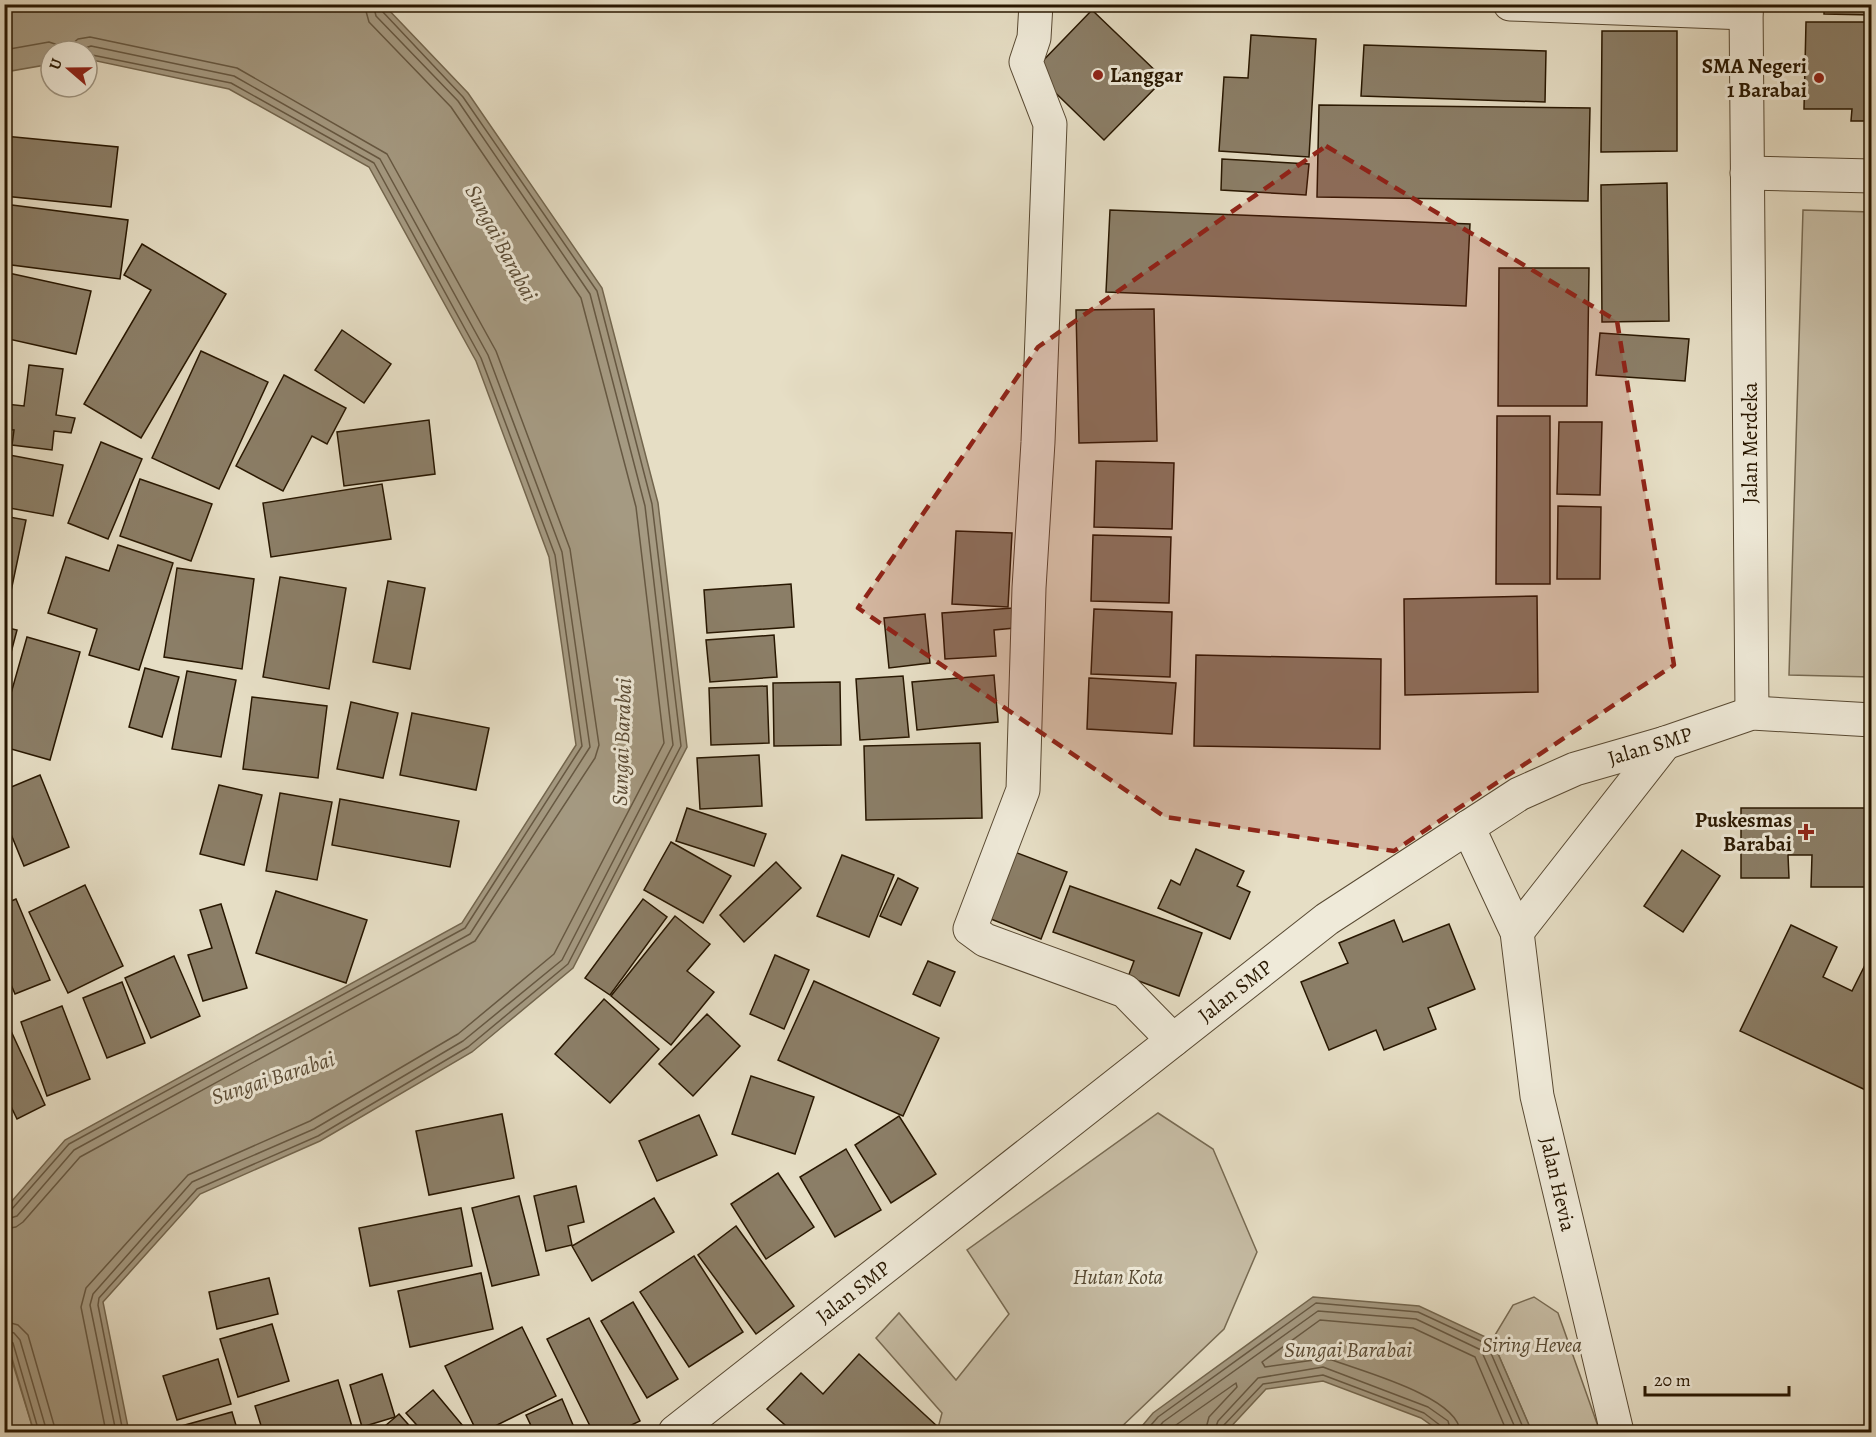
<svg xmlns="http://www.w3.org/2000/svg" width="1876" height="1437" viewBox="0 0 1876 1437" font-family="Alegreya,serif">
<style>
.green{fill:#c6bca4;stroke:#776a52;stroke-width:1.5}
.water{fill:#a59a82;stroke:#73664e;stroke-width:1.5}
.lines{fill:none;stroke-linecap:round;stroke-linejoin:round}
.shore{stroke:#665842;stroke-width:1.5}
.building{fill:#8b7e67;stroke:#281701;stroke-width:1.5}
.street-casing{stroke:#584932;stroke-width:35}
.street{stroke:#efead9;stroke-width:33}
.marked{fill:#8f2418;fill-opacity:0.2;stroke:#8f2418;stroke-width:4.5;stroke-dasharray:12 8;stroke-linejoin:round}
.poi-dot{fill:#8f2418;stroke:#efead9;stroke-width:2}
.labels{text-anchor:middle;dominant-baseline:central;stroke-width:6;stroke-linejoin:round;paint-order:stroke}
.poi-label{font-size:21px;font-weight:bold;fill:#281701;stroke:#efead9;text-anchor:end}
.street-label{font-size:21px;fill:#281701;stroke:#efead9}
.park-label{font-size:21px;font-style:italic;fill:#574932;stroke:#efead9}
.water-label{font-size:22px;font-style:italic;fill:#5a4b35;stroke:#efead9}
</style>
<rect width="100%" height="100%" fill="#e6dec5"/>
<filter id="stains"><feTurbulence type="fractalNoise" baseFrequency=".00333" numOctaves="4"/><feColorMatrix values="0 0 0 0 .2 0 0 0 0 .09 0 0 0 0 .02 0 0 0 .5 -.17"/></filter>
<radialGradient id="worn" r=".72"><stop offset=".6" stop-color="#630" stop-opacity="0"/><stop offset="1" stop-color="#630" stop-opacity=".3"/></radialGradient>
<g class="green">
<path d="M1803,210L1871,212V677L1789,675Z"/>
<path d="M1158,1113L1213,1149L1257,1252L1224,1329L1116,1432H937L942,1413L876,1338L899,1313L956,1380L1009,1314L967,1250Z"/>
<path d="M1534,1297L1558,1313L1600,1432H1532L1492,1340L1513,1305Z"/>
<path d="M4,1335L33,1429L34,1432H5Z"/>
</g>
<g class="water">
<path d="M5,4L384,5L468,93L602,288L658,503L687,747L573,968L472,1052L320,1141L200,1194L103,1302L129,1432H34L5,1335V1209L65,1140L462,923L576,745L549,557L476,361L369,167L229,89L87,59V51H51V64L5,72Z"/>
<path d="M1313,1297L1419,1306L1492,1340L1532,1432H1441L1421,1418L1323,1381L1266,1389L1226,1432H1137L1153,1413Z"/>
</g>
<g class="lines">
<g class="shore">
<path d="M4,50L49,42L67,48L78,39L90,37L237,68L387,154L496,351L570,549L599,745L595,758L475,941L80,1157L23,1222L16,1227L4,1229"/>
<path d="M4,1213L11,1210L69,1144L465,928L582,746L555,555L481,358L374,163L231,83L87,54"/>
<path d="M4,1220L17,1216L74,1150L470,934L590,747L562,552L488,355L380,159L234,76L91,46L77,51"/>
<path d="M4,1321L18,1325L28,1335L56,1432"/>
<path d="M4,1330L14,1333L20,1340L47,1432"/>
<path d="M4,1338L13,1343L39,1432"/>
<path d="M106,1432L81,1307L86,1288L188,1175L310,1121L458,1034L554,954L664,743L636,507L581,298L451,107L369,22L364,4"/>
<path d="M116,1432L90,1305L93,1294L192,1182L314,1129L463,1041L562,960L673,745L645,506L590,294L458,101L376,16L373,4"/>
<path d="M123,1432L98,1305L99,1298L197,1189L318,1136L468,1047L568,964L681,746L652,504L597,291L463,97L382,11L380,4"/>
<path d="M1145,1432L1158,1417L1316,1303L1418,1312L1487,1344L1525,1432"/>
<path d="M1155,1432L1163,1422L1318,1311L1416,1319L1481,1350L1517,1432"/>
<path d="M1166,1432L1236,1383L1237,1387L1209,1417L1205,1432"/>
<path d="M1214,1432L1218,1421L1258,1378L1323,1367L1428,1407L1448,1421L1451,1432"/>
<path d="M1222,1432L1223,1426L1263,1384L1323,1375L1424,1413L1441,1426L1444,1432"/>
<path d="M1460,1432C1459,1397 1361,1371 1332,1360L1321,1359L1265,1367L1262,1362L1320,1320L1413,1328L1475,1357L1507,1432"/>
</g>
</g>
<g class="building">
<path d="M1824,4H1872V15L1824,14Z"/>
<path d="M1092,10L1164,79L1104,140L1033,71Z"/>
<path d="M1806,22H1872V121H1851L1852,109H1804Z"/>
<path d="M1602,31H1677V151L1601,152Z"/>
<path d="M1251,35L1316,39L1309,157L1219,151L1224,77L1248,78Z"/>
<path d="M1364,45L1546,51L1545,102L1361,96Z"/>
<path d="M1319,105L1590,108L1588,201L1317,197Z"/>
<path d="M4,136L118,147L111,207L4,196Z"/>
<path d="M1222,159L1309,164L1306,195L1221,190Z"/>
<path d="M1667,183L1669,321L1602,322L1601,185Z"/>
<path d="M4,204L128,220L120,279L4,264Z"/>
<path d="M1110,210L1470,224L1466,306L1106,292Z"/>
<path d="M142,244L226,294L141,438L84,404L151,290L124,275Z"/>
<path d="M1499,268H1589L1587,406H1498Z"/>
<path d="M4,272L91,291L76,354L4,338Z"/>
<path d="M1154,309L1157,441L1079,443L1076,310Z"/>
<path d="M342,330L391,364L364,403L315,370Z"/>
<path d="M1600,333L1689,339L1685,381L1596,375Z"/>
<path d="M201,351L268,382L219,489L152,458Z"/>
<path d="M29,365L63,369L56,415L75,418L71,433L54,431L52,450L12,445L14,430L4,429L6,404L24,406Z"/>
<path d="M284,375L346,408L327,444L312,436L283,491L236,466Z"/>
<path d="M1497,416H1550V584H1496Z"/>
<path d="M429,420L435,474L344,486L337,432Z"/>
<path d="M1559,422H1602L1600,495L1557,494Z"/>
<path d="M101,442L142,459L108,539L68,523Z"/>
<path d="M4,454L63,465L53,516L4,507Z"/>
<path d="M1096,461L1174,463L1172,529L1094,527Z"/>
<path d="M140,479L212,504L191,561L120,536Z"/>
<path d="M382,484L391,539L271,557L263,503Z"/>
<path d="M1558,506L1601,507L1600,579H1557Z"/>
<path d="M4,516L26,520L10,596L4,595Z"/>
<path d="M956,531L1012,533L1008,607L952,604Z"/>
<path d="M1093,535L1171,537L1169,603L1091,601Z"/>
<path d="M118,545L173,563L139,670L89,655L97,629L48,613L66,557L109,571Z"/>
<path d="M177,568L254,579L242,669L164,657Z"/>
<path d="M280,577L346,588L329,689L263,677Z"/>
<path d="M388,581L425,588L410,669L373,662Z"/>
<path d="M791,584L794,627L707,633L704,590Z"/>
<path d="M1537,596L1538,692L1405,695L1404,599Z"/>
<path d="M1013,608L1015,628L994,630L996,656L945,659L942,613Z"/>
<path d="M1094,609L1172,612L1170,677L1091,674Z"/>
<path d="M925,614L930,663L889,668L884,618Z"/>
<path d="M4,627L17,630L4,679Z"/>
<path d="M774,635L777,677L710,682L706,640Z"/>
<path d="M27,637L80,652L50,760L4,747V718Z"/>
<path d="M1196,655L1381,659L1380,749L1194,746Z"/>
<path d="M145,668L179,677L162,737L129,727Z"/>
<path d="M187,671L236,680L221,757L172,749Z"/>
<path d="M994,675L998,722L917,730L912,682Z"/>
<path d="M903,676L909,737L860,740L856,679Z"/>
<path d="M1089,678L1176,683L1172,734L1087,729Z"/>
<path d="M840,682L841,745L774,746L773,683Z"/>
<path d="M767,686L769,743L711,745L709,688Z"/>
<path d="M252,697L327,706L318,778L243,769Z"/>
<path d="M351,702L398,713L383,778L337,769Z"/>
<path d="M412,713L489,728L476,790L400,775Z"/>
<path d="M980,743L982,818L866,820L864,746Z"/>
<path d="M759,755L762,806L700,809L697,758Z"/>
<path d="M40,775L69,847L24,866L4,817V790Z"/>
<path d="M219,785L262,795L244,865L200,854Z"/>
<path d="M280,793L332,802L317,880L266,871Z"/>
<path d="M340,799L459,821L450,867L332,845Z"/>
<path d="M687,808L766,834L754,866L676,841Z"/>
<path d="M1741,808H1872V887H1811L1812,855H1788L1789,878H1741Z"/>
<path d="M671,842L731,876L703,923L644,890Z"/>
<path d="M1196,849L1244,871L1237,886L1250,892L1230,939L1158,908L1171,880L1180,885Z"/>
<path d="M1682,850L1720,876L1683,932L1644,906Z"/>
<path d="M1012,851L1067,872L1041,939L986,917Z"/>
<path d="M842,855L894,875L869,937L817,916Z"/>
<path d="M776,862L801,888L744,942L720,915Z"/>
<path d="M898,878L918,888L901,925L880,916Z"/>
<path d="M85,885L123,966L68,993L29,912Z"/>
<path d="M1070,886L1202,933L1179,996L1128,977L1134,961L1053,932Z"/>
<path d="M276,891L367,920L346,983L256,953Z"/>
<path d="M16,899L50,980L15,994L4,968V904Z"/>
<path d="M643,899L667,917L610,995L585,978Z"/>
<path d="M221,904L247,988L203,1001L188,955L212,948L200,910Z"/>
<path d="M675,916L710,944L687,971L714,992L671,1045L611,996Z"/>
<path d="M1394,920L1403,942L1449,924L1475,989L1428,1008L1436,1029L1384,1050L1376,1030L1329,1050L1301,982L1348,963L1339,943Z"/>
<path d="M1791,925L1837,947L1823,977L1852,991L1872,951V1093L1740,1031Z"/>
<path d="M775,955L809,970L784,1029L750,1014Z"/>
<path d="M174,956L200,1016L151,1038L125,978Z"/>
<path d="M928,961L955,972L940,1006L913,994Z"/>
<path d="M814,981L939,1038L903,1116L778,1060Z"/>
<path d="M122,982L145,1043L107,1058L83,998Z"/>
<path d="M604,999L659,1049L610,1103L555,1054Z"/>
<path d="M62,1006L90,1079L47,1096L21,1022Z"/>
<path d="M707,1014L740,1046L693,1096L659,1064Z"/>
<path d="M11,1031L45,1105L17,1119L4,1092V1035Z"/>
<path d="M751,1076L814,1097L795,1154L732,1134Z"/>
<path d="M502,1114L514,1178L429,1195L416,1131Z"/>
<path d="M699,1115L717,1155L657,1181L639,1141Z"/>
<path d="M899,1116L936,1174L891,1203L855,1145Z"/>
<path d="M846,1149L881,1210L835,1237L800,1177Z"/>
<path d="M778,1173L814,1227L766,1259L731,1204Z"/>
<path d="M576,1186L584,1222L568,1226L572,1245L546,1251L534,1196Z"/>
<path d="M519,1196L539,1275L492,1286L472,1208Z"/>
<path d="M654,1198L674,1232L592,1281L572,1246Z"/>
<path d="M461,1208L472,1266L370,1286L359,1228Z"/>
<path d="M736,1226L794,1306L756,1334L698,1255Z"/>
<path d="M694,1256L743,1332L689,1367L640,1292Z"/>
<path d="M481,1273L493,1329L410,1347L398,1291Z"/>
<path d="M269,1278L278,1314L217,1329L209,1292Z"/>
<path d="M633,1302L678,1379L647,1398L601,1321Z"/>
<path d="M589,1318L640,1421L617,1432H593L547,1339Z"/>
<path d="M272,1324L289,1381L238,1397L220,1339Z"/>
<path d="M522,1327L556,1396L483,1432H477L445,1366Z"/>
<path d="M859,1354L938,1427L933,1432H793L767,1409L801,1373L823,1394Z"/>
<path d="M218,1359L231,1404L177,1420L163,1376Z"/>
<path d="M382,1374L395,1417L362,1427L350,1385Z"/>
<path d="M338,1380L353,1430L263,1432L255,1406Z"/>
<path d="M433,1390L468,1432H423L406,1413Z"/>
<path d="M562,1399L576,1432H534L526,1415Z"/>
<path d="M232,1412L238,1432H176L174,1428Z"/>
<path d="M399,1414L415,1432H378Z"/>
</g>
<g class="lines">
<g class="street-casing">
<g id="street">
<path d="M1036,4L1034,38L1026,62L1050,124L1038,442L1029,588L1023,790L970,929L985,940L1125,991L1173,1040"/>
<path d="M1510,4L1746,13"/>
<path d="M1746,4L1752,713"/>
<path d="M1747,173L1872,176"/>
<path d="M1468,827L1517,932L1537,1096L1617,1432"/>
<path d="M1517,932L1665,743"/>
<path d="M675,1432L1327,919L1519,794L1575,769L1665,743L1752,713L1872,720"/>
</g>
</g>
<use href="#street" class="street"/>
</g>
<path class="marked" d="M1326,146L1617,321L1674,665L1394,851L1165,817L858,608L1038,347Z"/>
<g class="poi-dot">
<circle cx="1098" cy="75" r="6"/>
<circle cx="1819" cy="78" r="6"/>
<path d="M1803 823h6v6h6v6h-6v6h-6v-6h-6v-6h6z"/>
</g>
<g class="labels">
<g class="poi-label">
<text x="1807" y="66">SMA Negeri<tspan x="1807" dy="24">1 Barabai</tspan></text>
<text x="1110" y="75" text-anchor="start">Langgar</text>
<text x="1792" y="820">Puskesmas<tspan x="1792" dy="24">Barabai</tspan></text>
</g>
<g class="street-label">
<text transform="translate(1750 443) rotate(-90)">Jalan Merdeka</text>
<text transform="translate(1650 746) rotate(-17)">Jalan SMP</text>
<text transform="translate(1235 991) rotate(-38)">Jalan SMP</text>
<text transform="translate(1558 1184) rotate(77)">Jalan Hevia</text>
<text transform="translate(853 1292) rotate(-38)">Jalan SMP</text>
</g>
<g class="park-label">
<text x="1118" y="1277">Hutan Kota</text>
<text x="1532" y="1345">Siring Hevea</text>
</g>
<g class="water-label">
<text transform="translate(501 243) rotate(62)">Sungai Barabai</text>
<text transform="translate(622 742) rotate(-88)">Sungai Barabai</text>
<text transform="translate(273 1078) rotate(-18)">Sungai Barabai</text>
<text x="1348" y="1350">Sungai Barabai</text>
</g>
</g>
<rect width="1876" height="1437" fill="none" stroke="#e6dec5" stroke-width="24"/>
<rect x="6" y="6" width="1864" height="1425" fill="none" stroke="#281701" stroke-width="3"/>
<rect x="12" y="12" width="1852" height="1413" fill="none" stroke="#281701" stroke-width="1.5"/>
<g transform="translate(69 69) rotate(290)"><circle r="28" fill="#efead9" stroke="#9f9683" stroke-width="1.5"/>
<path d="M0-4.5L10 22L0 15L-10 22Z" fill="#8f2418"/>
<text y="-9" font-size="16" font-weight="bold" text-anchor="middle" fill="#281701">U</text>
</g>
<path d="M1645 1386v9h144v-9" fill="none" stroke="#281701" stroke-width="3"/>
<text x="1654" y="1386" font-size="18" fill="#281701" stroke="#efead9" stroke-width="4.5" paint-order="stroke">20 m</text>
<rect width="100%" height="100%" filter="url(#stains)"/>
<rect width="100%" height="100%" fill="url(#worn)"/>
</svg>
